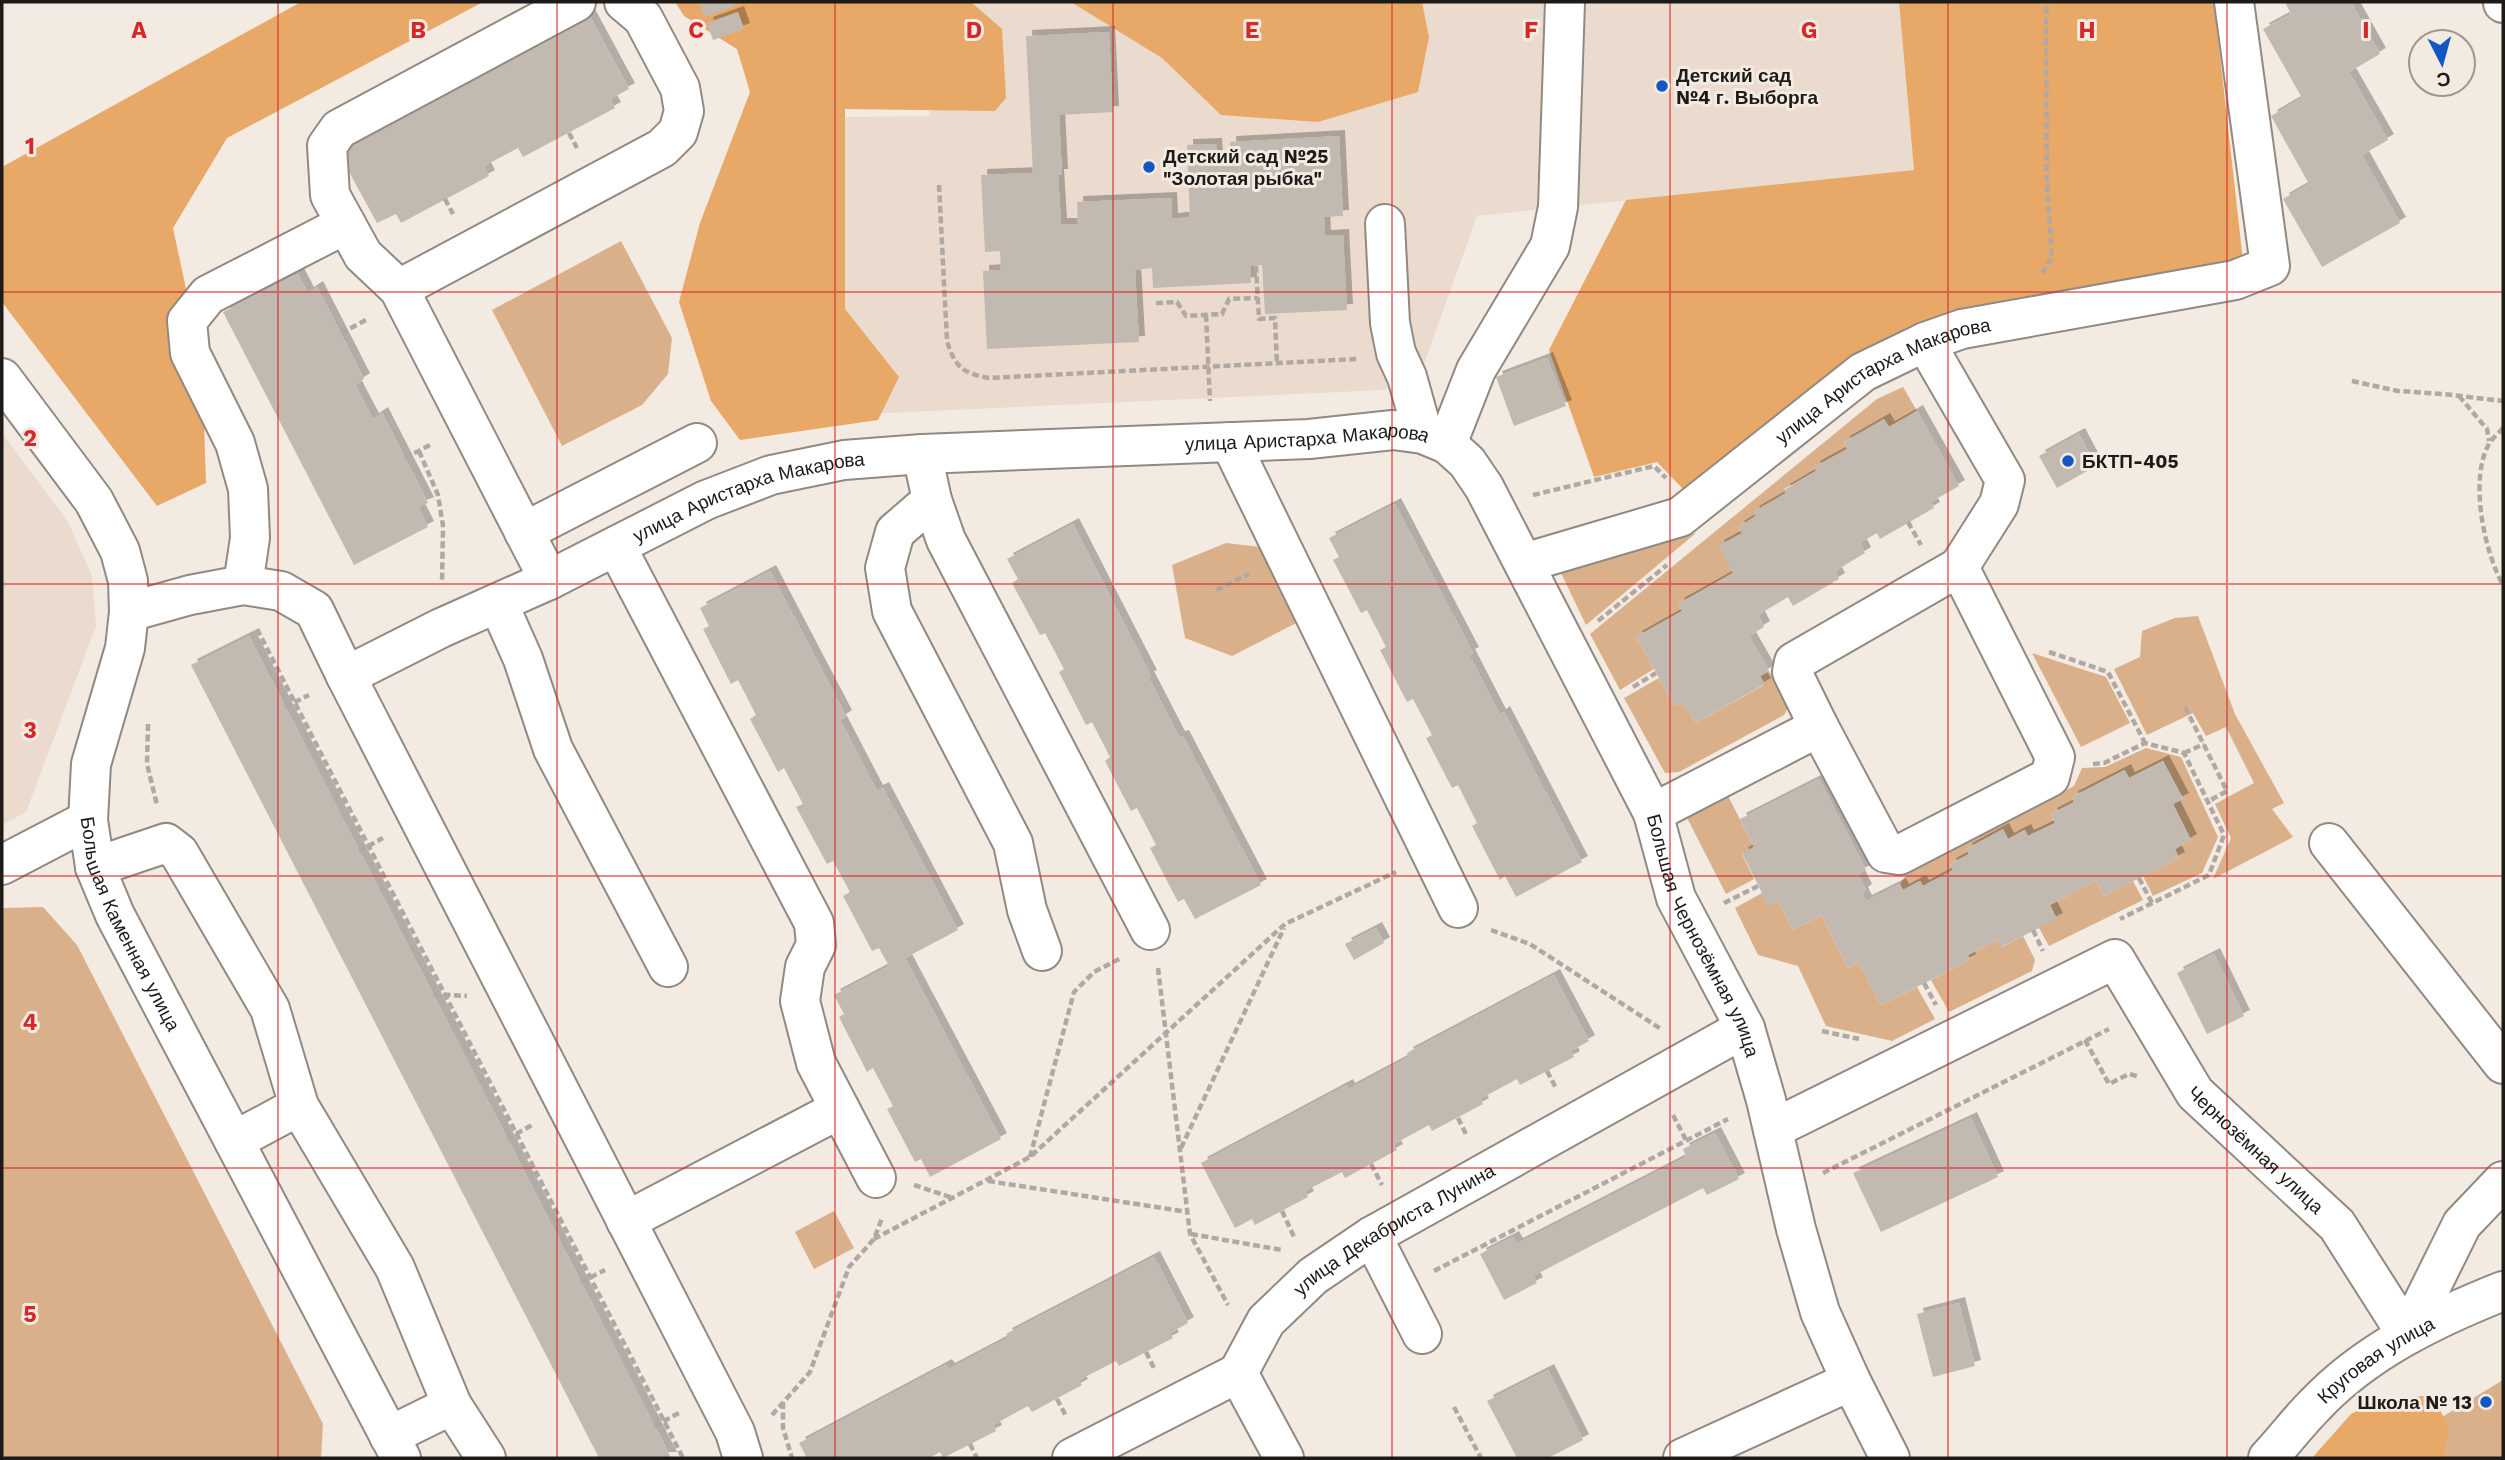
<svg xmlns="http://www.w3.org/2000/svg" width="2505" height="1460" viewBox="0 0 2505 1460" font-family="'Work Sans',sans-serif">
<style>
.built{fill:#eadbce}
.green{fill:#d9b089}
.forest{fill:#e8a867}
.building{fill:#c2b9b1;filter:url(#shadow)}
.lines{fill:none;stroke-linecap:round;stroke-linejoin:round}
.minor-casing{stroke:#918982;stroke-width:42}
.path{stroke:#b0a9a3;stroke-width:4.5;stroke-dasharray:7 3.5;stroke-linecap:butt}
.minor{stroke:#fff;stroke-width:38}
.grid{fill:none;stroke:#d62828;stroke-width:2;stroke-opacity:0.55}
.poi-dot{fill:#1357c2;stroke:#f3eae2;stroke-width:2.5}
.labels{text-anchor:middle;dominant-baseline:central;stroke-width:6;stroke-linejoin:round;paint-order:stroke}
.poi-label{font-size:19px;font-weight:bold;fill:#1d1a17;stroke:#f3eae2;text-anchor:start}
.street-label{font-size:19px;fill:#1d1a17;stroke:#f3eae2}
.grid-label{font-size:23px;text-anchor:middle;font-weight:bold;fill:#d62828;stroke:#f3eae2;stroke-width:6;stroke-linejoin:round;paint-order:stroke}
</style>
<defs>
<filter id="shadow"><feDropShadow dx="6" dy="-6" stdDeviation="0" flood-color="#0004"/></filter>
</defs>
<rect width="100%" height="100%" fill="#f3eae2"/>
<g class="built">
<path d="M910,2H1899L1914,170L1477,216L1423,367L1384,390L843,415L845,117L930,116Z"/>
<path d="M2,433L68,522L92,576L96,626L26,812L2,825Z"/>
</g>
<g class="green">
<path d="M621,241L672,338L668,374L642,405L562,446L492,310Z"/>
<path d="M1903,387L1917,411L1889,427L1884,420L1844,442L1847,449L1815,467L1816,471L1784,489L1786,493L1754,512L1756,516L1738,527L1742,533L1733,573L1678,604L1682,611L1636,637L1654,669L1620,690L1590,634L1877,399Z"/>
<path d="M1696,533L1586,625L1561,573Z"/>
<path d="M1226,543L1261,547L1298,622L1232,656L1185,638L1172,565Z"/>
<path d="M2198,616L2235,714L2284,803L2272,809L2293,837L2213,879L2231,838L2215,804L2254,783L2226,727L2206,736L2193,713L2147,735L2114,669L2140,657L2142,631L2175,618Z"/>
<path d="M2032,653L2106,677L2130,723L2081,747Z"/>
<path d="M1769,671L1788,708L1784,715L1679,772L1665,773L1624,698L1659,678L1675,706L1683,702L1696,723L1764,685L1760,676Z"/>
<path d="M2146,748L2181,757L2218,837L2202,873L2153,896L2143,876L2179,858L2175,849L2191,840L2173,804L2183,798L2163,761L2129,778L2124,770L2072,797L2074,802L2051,814L2055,823L2028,836L2024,830L2008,839L2003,830L1966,849L1969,854L1950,864L1953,870L1923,886L1920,881L1903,890L1900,884L1908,872L2074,786L2082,768L2105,767Z"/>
<path d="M1725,790L1754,847L1742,854L1754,879L1726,894L1683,810Z"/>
<path d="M2096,881L2104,896L2133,881L2143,900L2049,946L2039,928L2050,905Z"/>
<path d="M1762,893L1769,906L1779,902L1793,930L1821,915L1848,968L1859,963L1881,1005L1917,987L1935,1019L1892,1041L1826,1026L1798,966L1758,955L1735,908Z"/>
<path d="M43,907L77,945L323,1424L321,1458H2V908Z"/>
<path d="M2023,936L2035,960L2032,971L1949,1012L1931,980L1970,960L1968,955L1998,940L2002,947Z"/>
<path d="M834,1211L854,1248L814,1269L795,1232Z"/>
<path d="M2503,1380V1458H2387L2432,1423Z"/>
</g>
<g class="forest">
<path d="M301,2H483L227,138L173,228L202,364L206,483L157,506L2,302V167Z"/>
<path d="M675,2H971L1002,29L1006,98L995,111L845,109V309L899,377L878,420L740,440L711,401L679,302L700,223L750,92L737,49L684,16Z"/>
<path d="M1071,2H1422L1429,37L1418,92L1318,122L1221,115L1162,58Z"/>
<path d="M1899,2H2214L2243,261L1916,323L1855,353L1684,490L1657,462L1594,477L1549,350L1626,200L1914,170Z"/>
<path d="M2432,1395L2449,1427L2443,1458H2312L2351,1414L2376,1401Z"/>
</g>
<g class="building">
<path d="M699,2H734L735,6L705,17Z"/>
<path d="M2285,2H2351L2380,54L2349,72L2388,140L2362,155L2400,223L2322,267L2283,199L2309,184L2271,116L2302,98L2263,29L2291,14Z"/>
<path d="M738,12L744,29L713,40L707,23Z"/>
<path d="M589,15L629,89L610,99L615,108L523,157L518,148L484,166L489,176L401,223L396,214L377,223L337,150Z"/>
<path d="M1109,32L1113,112L1059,115L1062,175H1058L1061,224H1078L1077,202L1171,198L1172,219L1190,217L1187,145L1216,144L1217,161L1231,160L1230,142L1339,136L1343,216L1324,217L1325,236L1343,235L1347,310L1265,314L1262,265L1250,266L1251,283L1153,288L1152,268L1135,270L1139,342L987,349L983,271L1001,270L1000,251L985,252L981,175L1033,173L1026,36Z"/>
<path d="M298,274L308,293L317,287L364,379L355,385L373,419L382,413L428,503L418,507L428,527L354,565L223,312Z"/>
<path d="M1547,358L1566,406L1514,426L1496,377Z"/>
<path d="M1917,411L1959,486L1931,502L1934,508L1880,539L1877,533L1860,543L1865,553L1835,571L1839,579L1793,606L1788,597L1758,615L1764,627L1749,636L1769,671L1760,676L1765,684L1696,723L1683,702L1675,706L1636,637L1682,611L1678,604L1733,573L1718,546L1742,533L1738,527L1756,516L1753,512L1786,493L1784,490L1816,471L1814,467L1847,449L1844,442L1884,419L1889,427Z"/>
<path d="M2079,434L2096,466L2057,488L2039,456Z"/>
<path d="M1395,504L1473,653L1469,655L1500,715L1504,712L1582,862L1516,897L1505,876L1500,880L1472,826L1477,823L1458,785L1452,788L1426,738L1432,735L1413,699L1407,702L1380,650L1386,647L1367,610L1361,613L1333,560L1339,557L1329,538Z"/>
<path d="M1073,524L1151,676L1148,677L1179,737L1183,736L1261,885L1195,919L1184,899L1178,902L1150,848L1156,845L1137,808L1131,811L1105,761L1110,757L1092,722L1086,725L1059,672L1064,669L1045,633L1040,635L1012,583L1018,579L1007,559Z"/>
<path d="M770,571L846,716L840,720L877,791L883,788L958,930L905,958L1001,1139L930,1177L921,1159L915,1162L887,1109L893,1106L873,1068L867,1072L839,1017L844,1014L834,995L889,966L879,948L872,951L843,896L850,892L833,861L827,864L796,807L803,804L784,768L778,772L750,719L756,715L738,680L731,684L703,629L709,626L700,608Z"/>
<path d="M249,636L581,1282L671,1458H599L191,665Z"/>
<path d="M2163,761L2183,799L2173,804L2191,840L2175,849L2179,858L2104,896L2096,881L2050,905L2057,919L2001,947L1998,940L1968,955L1970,960L1881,1005L1859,963L1848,968L1821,915L1793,930L1779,902L1769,907L1742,853L1754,847L1740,819L1819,779L1866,870L1858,874L1866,890L1862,893L1866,901L1900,884L1903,890L1920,881L1923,886L1953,870L1950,864L1969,854L1966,849L2003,829L2008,839L2025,830L2028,836L2055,823L2051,814L2074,802L2072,797L2125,770L2129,778Z"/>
<path d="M1376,928L1384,943L1354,960L1345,944Z"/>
<path d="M2214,954L2244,1016L2207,1034L2177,973Z"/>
<path d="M1554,975L1589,1041L1571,1051L1574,1057L1520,1085L1517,1079L1480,1099L1483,1104L1432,1131L1429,1125L1394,1144L1397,1150L1345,1178L1342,1172L1305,1191L1308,1197L1255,1225L1252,1219L1235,1228L1201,1163L1347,1085L1349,1089L1409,1057L1407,1053Z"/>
<path d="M1971,1118L1998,1177L1881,1232L1853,1173Z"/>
<path d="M1715,1133L1739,1179L1707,1195L1703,1188L1533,1276L1537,1283L1504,1300L1480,1254L1513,1237L1517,1244L1686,1157L1683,1149Z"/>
<path d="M1154,1257L1188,1323L1170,1333L1173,1338L1119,1366L1116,1361L1079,1380L1082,1385L1032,1412L1028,1406L993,1425L996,1431L943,1458L940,1452L929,1458H807L799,1443L946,1365L949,1369L1008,1338L1006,1334Z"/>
<path d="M1959,1303L1975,1366L1933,1377L1917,1314Z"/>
<path d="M1548,1370L1583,1440L1548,1458H1517L1487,1401Z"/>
</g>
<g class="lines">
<g class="minor-casing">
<g id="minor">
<path d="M2503,2V3"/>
<path d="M1385,224L1390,323L1396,353L1407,377L1423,434"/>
<path d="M399,289L662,148L678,132L684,111L680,88L643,18L624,2"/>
<path id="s1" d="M2,378L94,501L120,551L128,581L129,612L125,648L91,764L88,820L95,867L115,915L401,1458"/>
<path d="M1230,442L1458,908"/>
<path d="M1447,444L1476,370L1550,246L1558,207L1565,2"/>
<path d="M922,454L932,500L946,540L1150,930"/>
<path d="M932,500L895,532L885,568L892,611L1013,843L1027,910L1042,951"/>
<path d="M524,532L697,443"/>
<path d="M616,546L814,923L816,945L805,967L800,1001L816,1063L876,1178"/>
<path id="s2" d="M1524,563L1680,517L1863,372L1925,342L1962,329L2235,280L2270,266L2234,2"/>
<path d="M549,580L399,289L363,255L330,195L327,146L339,129L576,2"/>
<path d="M243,585L250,538L248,489L235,443L190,353L187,321L208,295L346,224"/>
<path d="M498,603L523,659L553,749L668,967"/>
<path id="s3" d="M129,612L190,595L243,585L281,591L314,610L346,676L441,628L549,580L706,500L771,475L844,460L922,454L1309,439L1393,430L1423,434L1447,444L1467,462L1484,487L1653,813L1676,898L1745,1028L1766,1100L1796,1229L1820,1312L1851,1381L1890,1458"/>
<path d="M346,676L735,1432L743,1458"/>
<path d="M1819,727L1792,672L1794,662L1959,567"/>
<path d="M1653,813L1819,727L1886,853L1899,855L2050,777L2055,757L1959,567L1999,504L2005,480L1925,342"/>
<path d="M2329,843L2503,1064"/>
<path d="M2,865L88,820"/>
<path d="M95,867L166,843L179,853L270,1009L299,1106L395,1268L452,1405L486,1458"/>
<path id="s4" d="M1773,1129L2115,959L2195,1093L2337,1225L2407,1335"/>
<path d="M234,1141L299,1106"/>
<path d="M626,1221L840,1109"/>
<path d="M1372,1236L1422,1334"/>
<path d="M2407,1335L2462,1224L2503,1181"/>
<path d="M1238,1373L1284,1458"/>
<path d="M389,1436L452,1405"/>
<path id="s5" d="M1072,1458L1238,1373L1266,1321L1313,1276L1372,1236L1745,1028"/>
<path d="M1683,1458L1851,1381"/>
<path id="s6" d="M2268,1458C2284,1441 2298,1422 2315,1405C2366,1351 2435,1318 2503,1291"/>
</g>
</g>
<g class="path">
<path d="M569,133L577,148"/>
<path d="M939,185L947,341C955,367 962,373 989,378L1357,359"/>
<path d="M445,199L453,214"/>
<path d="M1256,266L1259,319L1275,318L1277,364"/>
<path d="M2042,273L2052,258L2047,184L2046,24L2047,2"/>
<path d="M1156,303L1177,302L1186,316L1222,314L1229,299L1258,298"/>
<path d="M1206,315L1210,401"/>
<path d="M341,333L368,319"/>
<path d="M2352,381L2398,391L2443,394L2503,401"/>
<path d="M2459,396L2487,429L2489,441"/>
<path d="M2503,428C2499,433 2492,438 2489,444C2469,479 2484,551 2503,585"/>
<path d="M419,451L438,495L443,526L442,582"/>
<path d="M405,458L432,444"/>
<path d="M1533,495L1654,466L1666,478"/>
<path d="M1908,522L1921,545"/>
<path d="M1216,590L1249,574"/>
<path d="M1598,621L1667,565"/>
<path d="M257,629L683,1458"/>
<path d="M2049,652L2108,672L2145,743"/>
<path d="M1633,687L1656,673"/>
<path d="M285,707L309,695"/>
<path d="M2185,707L2227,791L2207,802"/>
<path d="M148,724L147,764L157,805"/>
<path d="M2184,753L2204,744"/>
<path d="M2093,764L2104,763L2145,743L2184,753L2224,835L2209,875L2120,919"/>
<path d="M359,851L383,838"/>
<path d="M2139,878L2152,903"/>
<path d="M1724,903L1758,886"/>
<path d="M1491,930L1530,944L1661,1029"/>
<path d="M2033,930L2043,951"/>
<path d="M1158,968L1190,1234L1228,1305"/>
<path d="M1924,983L1936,1005"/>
<path d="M433,994L467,996"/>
<path d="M1822,1031L1859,1039"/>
<path d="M2085,1040L2109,1084L2129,1074L2137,1076"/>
<path d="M1547,1071L1556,1088"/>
<path d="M1673,1115L1686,1140"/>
<path d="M1458,1118L1467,1136"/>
<path d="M507,1139L534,1124"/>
<path d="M1181,1148L1284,928"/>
<path d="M1030,1157L1074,992L1094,972L1121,958"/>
<path d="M1371,1164L1382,1185"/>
<path d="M1823,1173L2109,1029"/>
<path d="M988,1181L1188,1212"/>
<path d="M914,1185L953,1198"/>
<path d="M1282,1211L1295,1239"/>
<path d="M1191,1234L1282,1250"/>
<path d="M874,1239L1030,1157L1285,924L1396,872"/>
<path d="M1434,1271L1728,1119"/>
<path d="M581,1282L605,1270"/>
<path d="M1146,1352L1155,1370"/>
<path d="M1057,1399L1066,1416"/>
<path d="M783,1402V1428L792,1458"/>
<path d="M1454,1407L1481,1458"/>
<path d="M772,1415L810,1372L849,1267L874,1239L882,1218"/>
<path d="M654,1426L681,1412"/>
<path d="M970,1444L977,1458"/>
</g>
<use href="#minor" class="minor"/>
</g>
<path class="grid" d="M278,2V1458M557,2V1458M835,2V1458M1113,2V1458M1392,2V1458M1670,2V1458M1948,2V1458M2227,2V1458M2,292H2503M2,584H2503M2,876H2503M2,1168H2503"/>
<g class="poi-dot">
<circle cx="1662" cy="86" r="7"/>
<circle cx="1149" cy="167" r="7"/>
<circle cx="2068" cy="461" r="7"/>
<circle cx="2486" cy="1402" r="7"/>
</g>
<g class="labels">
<g class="poi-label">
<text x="1676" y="75">Детский сад<tspan x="1676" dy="22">№4 г. Выборга</tspan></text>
<text x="1163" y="156">Детский сад №25<tspan x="1163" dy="22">"Золотая рыбка"</tspan></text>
<text x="2082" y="461">БКТП-405</text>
<text x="2472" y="1402" text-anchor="end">Школа № 13</text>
</g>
<g class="street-label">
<text stroke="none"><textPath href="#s2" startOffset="410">улица Аристарха Макарова</textPath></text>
<text stroke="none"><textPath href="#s3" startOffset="1276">улица Аристарха Макарова</textPath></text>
<text stroke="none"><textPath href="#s3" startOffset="710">улица Аристарха Макарова</textPath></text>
<text stroke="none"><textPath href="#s1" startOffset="598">Большая Каменная улица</textPath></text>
<text stroke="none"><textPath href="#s3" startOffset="1976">Большая Чернозёмная улица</textPath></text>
<text stroke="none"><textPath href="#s4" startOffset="621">Чернозёмная улица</textPath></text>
<text stroke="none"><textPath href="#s5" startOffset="404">улица Декабриста Лунина</textPath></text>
<text stroke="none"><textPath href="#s6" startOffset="147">Круговая улица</textPath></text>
</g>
</g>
<g class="grid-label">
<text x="139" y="38">A</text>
<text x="418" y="38">B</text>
<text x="696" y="38">C</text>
<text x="974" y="38">D</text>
<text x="1252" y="38">E</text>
<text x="1531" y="38">F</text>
<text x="1809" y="38">G</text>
<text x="2087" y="38">H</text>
<text x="2366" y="38">I</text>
<text x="30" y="154">1</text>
<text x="30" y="446">2</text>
<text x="30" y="738">3</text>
<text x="30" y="1030">4</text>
<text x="30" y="1322">5</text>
</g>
<rect width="2505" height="1460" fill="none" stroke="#1d1a17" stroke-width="7"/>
<g transform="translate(2442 63) rotate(174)"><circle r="33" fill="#f3eae2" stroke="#9d9791" stroke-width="2"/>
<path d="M0-5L12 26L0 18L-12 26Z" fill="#1357c2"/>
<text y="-10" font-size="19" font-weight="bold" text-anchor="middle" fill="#1d1a17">С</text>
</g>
</svg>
